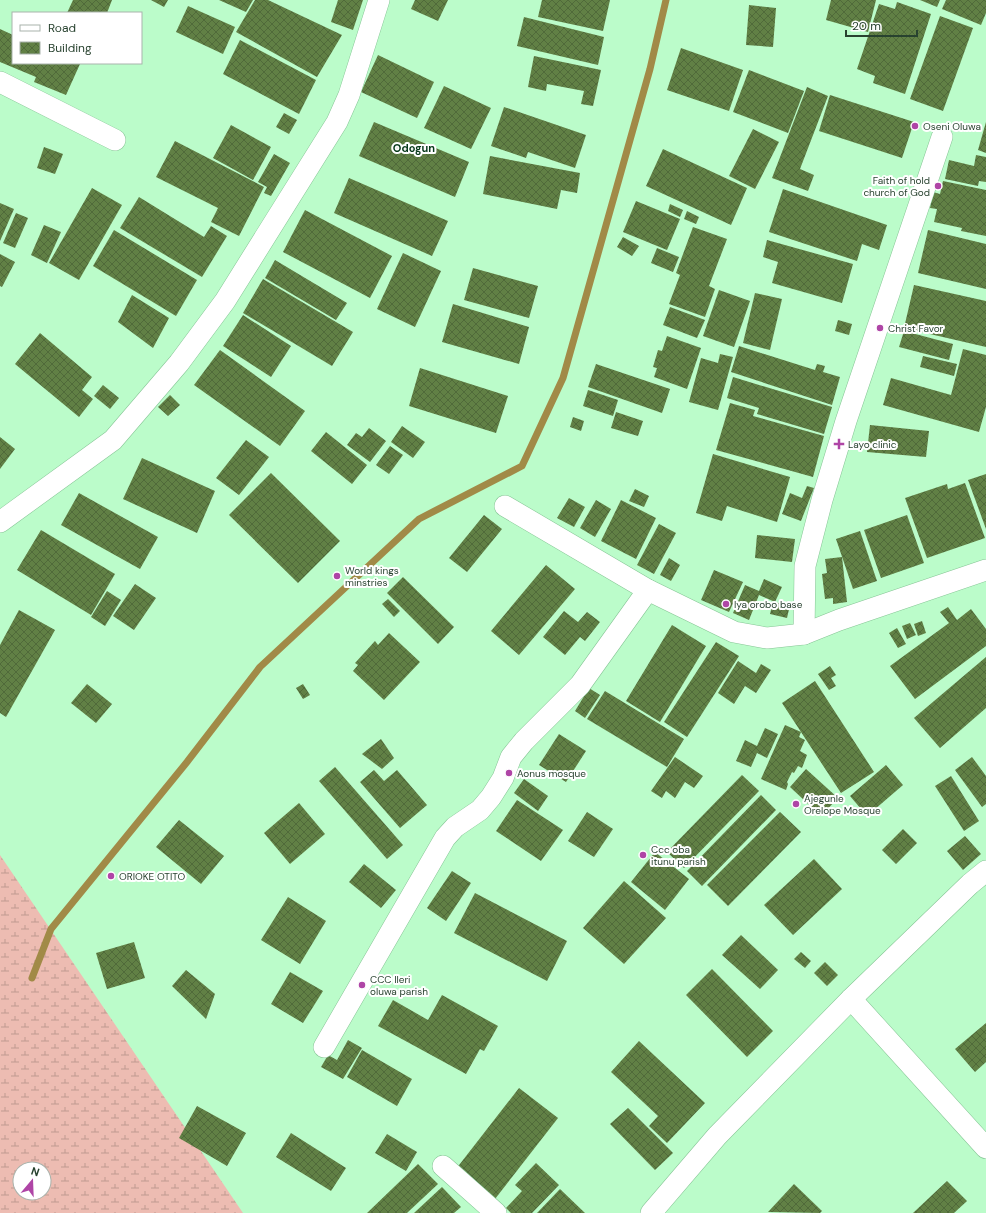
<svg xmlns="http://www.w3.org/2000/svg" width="986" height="1213" viewBox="0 0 986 1213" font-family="'DM Sans',sans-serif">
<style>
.wetland{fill:url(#wetland-marsh);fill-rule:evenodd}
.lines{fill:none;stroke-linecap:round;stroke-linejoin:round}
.stream{stroke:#a18a47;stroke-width:7}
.building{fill:url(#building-cross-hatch)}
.street-casing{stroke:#86c595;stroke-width:22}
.street{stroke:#fff;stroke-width:21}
.poi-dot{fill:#af45a6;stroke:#fff;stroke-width:1.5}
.labels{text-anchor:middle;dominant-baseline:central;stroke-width:4;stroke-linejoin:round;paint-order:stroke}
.poi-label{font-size:10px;fill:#28422f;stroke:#fff;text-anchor:start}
.neighbourhood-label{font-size:11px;font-weight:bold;fill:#063819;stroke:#fff}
</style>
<defs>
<pattern id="wetland-marsh" width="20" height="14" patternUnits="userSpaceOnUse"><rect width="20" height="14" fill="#edbcb2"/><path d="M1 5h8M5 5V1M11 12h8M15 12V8" fill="none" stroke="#c09a91"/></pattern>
<pattern id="building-cross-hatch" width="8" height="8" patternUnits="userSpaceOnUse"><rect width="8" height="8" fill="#618045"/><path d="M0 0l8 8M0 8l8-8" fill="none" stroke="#506a3a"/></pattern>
</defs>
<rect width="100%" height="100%" fill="#bbfcca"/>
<path class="wetland" d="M0,855L243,1213H0ZM20,1169H44V1193H20Z"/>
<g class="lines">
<path class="stream" d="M32,978L51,929L187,762L260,667L419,519L522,466L563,378L650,69L666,0"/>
</g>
<g class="building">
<path d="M73,0H112L107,13H67Z"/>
<path d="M151,0H168L164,7Z"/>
<path d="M219,0H253L246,12Z"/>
<path d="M255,0H268L342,35L317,77L236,32Z"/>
<path d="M338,0H363L353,30L331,22Z"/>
<path d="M415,0H448L438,21L411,9Z"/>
<path d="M542,0H610L603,31L538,17Z"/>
<path d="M831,0H876L868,32L826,20Z"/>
<path d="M920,0H940L937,7Z"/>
<path d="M946,0H986V13L981,25L942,9Z"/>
<path d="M897,2L931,14L905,94L873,83L875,76L857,69L879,4L895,9Z"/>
<path d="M749,5L776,8L773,47L746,45Z"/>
<path d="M188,6L235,27L223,54L176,32Z"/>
<path d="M940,16L973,28L943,111L910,99Z"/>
<path d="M524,17L604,37L598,65L517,46Z"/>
<path d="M0,29L13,35V63L80,64L66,95L34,82L36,77L0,62Z"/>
<path d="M240,40L316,80L299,114L223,74Z"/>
<path d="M681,48L743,70L729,111L667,90Z"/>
<path d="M378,55L434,82L417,118L361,92Z"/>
<path d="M534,56L601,70L593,106L581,104L584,91L547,84L546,91L528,87Z"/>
<path d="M749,70L804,91L788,133L733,112Z"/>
<path d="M444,86L491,108L471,149L424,128Z"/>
<path d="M807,87L828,96L800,169L814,175L808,191L772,178Z"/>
<path d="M830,95L914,122L902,158L819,131Z"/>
<path d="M504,107L586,135L575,168L528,152L526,158L491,146Z"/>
<path d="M284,113L297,120L289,134L276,127Z"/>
<path d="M374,122L469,162L455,197L359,156Z"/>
<path d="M986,122V153L978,150Z"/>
<path d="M231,125L271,147L253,180L213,158Z"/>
<path d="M753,129L779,142L755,189L729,176Z"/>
<path d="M175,141L264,187L239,236L211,222L218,208L156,177Z"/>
<path d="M44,147L63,154L55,174L37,168Z"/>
<path d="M663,149L747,188L731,225L646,186Z"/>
<path d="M274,154L290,163L271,196L264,193L267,187L258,182Z"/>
<path d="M976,155L986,157V182L979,181L978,186L945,179L949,160L974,166Z"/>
<path d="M490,156L580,173L577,193L561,190L557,209L483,194Z"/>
<path d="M349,178L448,221L432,256L334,213Z"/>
<path d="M943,181L986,190V236L961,231L962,228L934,222L937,209L930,208L933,192L940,194Z"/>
<path d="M92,188L122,205L79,280L49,263Z"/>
<path d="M783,189L887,225L879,250L862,244L857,261L769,232Z"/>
<path d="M139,197L204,237L211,226L227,236L202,277L120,228Z"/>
<path d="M636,201L680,219L667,250L623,232Z"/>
<path d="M0,203L14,209L0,241Z"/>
<path d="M670,204L683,210L680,217L668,211Z"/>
<path d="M305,210L392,256L370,298L283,252Z"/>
<path d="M687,211L699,217L696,224L684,219Z"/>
<path d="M16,213L28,218L15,248L3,243Z"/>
<path d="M44,225L61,232L47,263L31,255Z"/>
<path d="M693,227L727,239L709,286L715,289L705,317L669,304L680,275L676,273Z"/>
<path d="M114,230L197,280L176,316L93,266Z"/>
<path d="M928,230L986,244V289L918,273Z"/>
<path d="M623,237L639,246L632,256L617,247Z"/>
<path d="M767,240L853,264L842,303L772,283L778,262L763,257Z"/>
<path d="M657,248L679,257L673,272L651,263Z"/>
<path d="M403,253L441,271L415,327L377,309Z"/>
<path d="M0,254L15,262L2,287L0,286Z"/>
<path d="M275,260L347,303L336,320L265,278Z"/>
<path d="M473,268L538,286L529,318L464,300Z"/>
<path d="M263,279L353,332L332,366L243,313Z"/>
<path d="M914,285L986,301V347L904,328Z"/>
<path d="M719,290L750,301L734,347L703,336Z"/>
<path d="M755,293L782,299L770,350L743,343Z"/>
<path d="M132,295L169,318L153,348L118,322Z"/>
<path d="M453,304L529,327L519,364L442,342Z"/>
<path d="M670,307L705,320L697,338L663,325Z"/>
<path d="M243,315L291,346L271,377L223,346Z"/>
<path d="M838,320L852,324L849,335L835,331Z"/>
<path d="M904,331L953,344L949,360L899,347Z"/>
<path d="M40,333L92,377L82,390L93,399L79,417L15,364Z"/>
<path d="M667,336L701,348L687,389L654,377L657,368L653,367L658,350L662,351Z"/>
<path d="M739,346L815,370L817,364L825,366L823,372L840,377L832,405L731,372Z"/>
<path d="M963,349L986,355V407L979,432L883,405L891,378L951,395Z"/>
<path d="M220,350L305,411L280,446L194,385Z"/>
<path d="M720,354L733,357L718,410L689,402L701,358L718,363Z"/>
<path d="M923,356L957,364L954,376L920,367Z"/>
<path d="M596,364L670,389L662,413L588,387Z"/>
<path d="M420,368L508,396L496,433L409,406Z"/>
<path d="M733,377L832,407L824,434L757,414L759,408L727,398Z"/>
<path d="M103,385L119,398L110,409L94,396Z"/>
<path d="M588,390L618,400L613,416L583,406Z"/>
<path d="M170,395L180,405L168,416L158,407Z"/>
<path d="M730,403L755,410L753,416L824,436L813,477L716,450Z"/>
<path d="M616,412L643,421L638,436L611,428Z"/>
<path d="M573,417L584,421L581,431L570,427Z"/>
<path d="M870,425L929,431L926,457L867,452Z"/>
<path d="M402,426L425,442L413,458L391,442Z"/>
<path d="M369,428L386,441L370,462L347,445L356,433L362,437Z"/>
<path d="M326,432L367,465L352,484L311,451Z"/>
<path d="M0,437L15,449L0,469Z"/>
<path d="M246,440L269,457L239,495L216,478Z"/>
<path d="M390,446L403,455L389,474L376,465Z"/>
<path d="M713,454L790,477L777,522L727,506L722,521L696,513Z"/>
<path d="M142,458L215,491L197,533L123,499Z"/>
<path d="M271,473L340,541L298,583L229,515Z"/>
<path d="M986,474V529L968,480Z"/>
<path d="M965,483L985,538L927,558L905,498L947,484L948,489Z"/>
<path d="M807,486L814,488L801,521L782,514L790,493L802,498Z"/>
<path d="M635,489L649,496L644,507L629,501Z"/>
<path d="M79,493L158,537L140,569L61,525Z"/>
<path d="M569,498L585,507L574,527L557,518Z"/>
<path d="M596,500L611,509L595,537L580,528Z"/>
<path d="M621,500L656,518L636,559L601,541Z"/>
<path d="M484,515L502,529L467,572L449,558Z"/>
<path d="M907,515L924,563L881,578L864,530Z"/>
<path d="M659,524L676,533L654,574L637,565Z"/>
<path d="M41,530L115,574L91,615L17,570Z"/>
<path d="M860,531L877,581L853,589L836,539Z"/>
<path d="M757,535L795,539L792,562L755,558Z"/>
<path d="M842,557L847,602L833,604V598L825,599L822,574L827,573L825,559Z"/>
<path d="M669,558L680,565L671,581L660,575Z"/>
<path d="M546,565L575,589L519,655L491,631Z"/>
<path d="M714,570L743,582L729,612L701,600Z"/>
<path d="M403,577L454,627L438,644L387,593Z"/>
<path d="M764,579L782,587L775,602L759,595L749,620L733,613L745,585L759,591Z"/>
<path d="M135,584L156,598L134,630L113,616Z"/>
<path d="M107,591L121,600L105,626L91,617Z"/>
<path d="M388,599L400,611L394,617L382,604Z"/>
<path d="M773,602L790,605L787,618L770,614Z"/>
<path d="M948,607L957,620L971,609L986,629V646L915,699L890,666L949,623L940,612Z"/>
<path d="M19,610L55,630L6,717L0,713V645Z"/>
<path d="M564,611L578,622L587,612L600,622L585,641L580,637L565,655L543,637Z"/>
<path d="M922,621L926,633L918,636L914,624Z"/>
<path d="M910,623L916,635L907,639L902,626Z"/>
<path d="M672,625L706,646L660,722L626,701Z"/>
<path d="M897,628L906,644L898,648L889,633Z"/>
<path d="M389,633L420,662L384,700L353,671L358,665L355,663L375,641L378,645Z"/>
<path d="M716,642L739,656L687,737L664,722Z"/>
<path d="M986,657V708L940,748L914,718Z"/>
<path d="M738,661L756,673L761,664L771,670L756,693L745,686L734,704L718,693Z"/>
<path d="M830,666L836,675L831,678L836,686L829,690L818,674Z"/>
<path d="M815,681L874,772L841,793L801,732L799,737L805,740L800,751L807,755L802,768L798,766L794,773L792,772L787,782L788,784L786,790L761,779L785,725L801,732L782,703Z"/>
<path d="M87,684L112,704L96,723L71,703Z"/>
<path d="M303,684L310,695L303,699L296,688Z"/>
<path d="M589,688L600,695L585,718L575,711Z"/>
<path d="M605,691L684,739L667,767L587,719Z"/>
<path d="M765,728L778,734L767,758L757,753L751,767L736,761L745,740L757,746Z"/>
<path d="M559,734L586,751L566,782L539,765Z"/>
<path d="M381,739L394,758L382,769L362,754Z"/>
<path d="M675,757L703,776L694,788L685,782L675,798L666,791L662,798L651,791Z"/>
<path d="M972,757L986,776V804L982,807L955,770Z"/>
<path d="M886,765L903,785L867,816L850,796Z"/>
<path d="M335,767L403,845L387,859L319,781Z"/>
<path d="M806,769L838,798L821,816L790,787Z"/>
<path d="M374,770L384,781L397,770L427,805L400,828L360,782Z"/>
<path d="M742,775L759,791L684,868L667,852Z"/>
<path d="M951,776L979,821L964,831L935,786Z"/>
<path d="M524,779L548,796L538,811L514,793Z"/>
<path d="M761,795L776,810L702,886L687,871Z"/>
<path d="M517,800L563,830L541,861L496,831Z"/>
<path d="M299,803L325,834L290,864L264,833Z"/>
<path d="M587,812L613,829L594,857L568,841Z"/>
<path d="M780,812L801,832L728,906L707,885Z"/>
<path d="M179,820L224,856L201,884L156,847Z"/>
<path d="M903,829L917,843L896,864L882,850Z"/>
<path d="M965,836L981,854L963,870L947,851Z"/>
<path d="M655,852L689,879L665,910L631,882Z"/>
<path d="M814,859L842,889L793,935L764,905Z"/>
<path d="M364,864L396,890L381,908L349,882Z"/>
<path d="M452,871L471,883L446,921L427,908Z"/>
<path d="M624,881L666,918L624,964L583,928Z"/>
<path d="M475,893L567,941L547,981L454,933Z"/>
<path d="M288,897L326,921L300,964L261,940Z"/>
<path d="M741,935L778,970L760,989L722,955Z"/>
<path d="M134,942L145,978L107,989L96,953Z"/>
<path d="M801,952L811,961L805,968L794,959Z"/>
<path d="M825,962L838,975L827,986L814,973Z"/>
<path d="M712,969L773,1031L747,1057L686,995Z"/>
<path d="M186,970L215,994L206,1019L172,986Z"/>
<path d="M290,972L323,991L303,1023L271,1004Z"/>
<path d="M442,995L498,1026L484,1051L480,1049L466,1074L378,1026L393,1000L428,1020Z"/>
<path d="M986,1023V1062L975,1072L955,1049Z"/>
<path d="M348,1040L362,1048L343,1079L321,1067L328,1055L337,1060Z"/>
<path d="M639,1041L705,1103L667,1143L649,1126L658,1116L611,1072Z"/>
<path d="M362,1050L412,1079L397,1106L347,1077Z"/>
<path d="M519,1088L558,1118L495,1199L456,1169Z"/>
<path d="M197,1106L246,1133L227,1166L179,1138Z"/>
<path d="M628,1108L673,1153L655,1170L610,1124Z"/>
<path d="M291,1133L346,1168L331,1191L276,1157Z"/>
<path d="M387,1134L417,1152L406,1171L375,1153Z"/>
<path d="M536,1163L559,1185L532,1213H511L506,1208L522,1191L515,1185Z"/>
<path d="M418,1164L438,1184L407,1213H367Z"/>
<path d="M947,1181L967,1201L954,1213H913Z"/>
<path d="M794,1184L822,1211L820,1213L768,1212Z"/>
<path d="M442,1187L461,1207L454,1213H414Z"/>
<path d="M560,1189L585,1213H537Z"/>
</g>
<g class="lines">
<g class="street-casing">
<g id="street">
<path d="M0,82L115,140"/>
<path d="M505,506L648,590L734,632L767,638L804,634L839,620L986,570"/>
<path d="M0,522L113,440L179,363L225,301L337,122L349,95L379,0"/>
<path d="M804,634L805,566L822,500L846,421L942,137"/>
<path d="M851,999L986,1148"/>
<path d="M324,1047L445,838L455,827L480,810L491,797L503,778L511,757L524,741L580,685L648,590"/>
<path d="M443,1166L496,1213"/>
<path d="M651,1213L717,1136L851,999L970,884L986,871"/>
</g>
</g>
<use href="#street" class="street"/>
</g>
<g class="poi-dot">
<circle cx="915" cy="126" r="4"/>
<circle cx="938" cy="186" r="4"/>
<circle cx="880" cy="328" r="4"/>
<path d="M837 438h4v4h4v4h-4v4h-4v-4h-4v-4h4z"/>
<circle cx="337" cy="576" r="4"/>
<circle cx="726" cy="604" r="4"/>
<circle cx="509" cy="773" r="4"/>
<circle cx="796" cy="804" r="4"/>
<circle cx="643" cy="855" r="4"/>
<circle cx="111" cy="876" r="4"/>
<circle cx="362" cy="985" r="4"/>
</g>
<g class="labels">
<g class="poi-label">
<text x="923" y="126">Oseni Oluwa</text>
<text x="930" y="180" text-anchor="end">Faith of hold<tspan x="930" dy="12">church of God</tspan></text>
<text x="888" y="328">Christ Favor</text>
<text x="848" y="444">Layo clinic</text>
<text x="345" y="570">World kings<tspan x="345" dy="12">minstries</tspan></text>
<text x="734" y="604">Iya orobo base</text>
<text x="517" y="773">Aonus mosque</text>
<text x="804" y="798">Ajegunle<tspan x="804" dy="12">Orelope Mosque</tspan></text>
<text x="651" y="849">Ccc oba<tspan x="651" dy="12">itunu parish</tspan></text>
<text x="119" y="876">ORIOKE OTITO</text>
<text x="370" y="979">CCC Ileri<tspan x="370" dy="12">oluwa parish</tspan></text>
</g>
<g class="neighbourhood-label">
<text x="414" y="148">Odogun</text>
</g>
</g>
<rect x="12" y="12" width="130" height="52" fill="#ffffff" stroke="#a9b3ac"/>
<rect x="20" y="25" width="20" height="6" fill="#ffffff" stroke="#a9b3ac"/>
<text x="48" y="32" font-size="12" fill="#28422f">Road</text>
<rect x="20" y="42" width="20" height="12" fill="url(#building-cross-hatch)" stroke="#a9b3ac"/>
<text x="48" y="52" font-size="12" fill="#28422f">Building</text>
<g transform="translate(32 1181) rotate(19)"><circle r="19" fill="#ffffff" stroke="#a9b3ac"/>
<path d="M0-3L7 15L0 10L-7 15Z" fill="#af45a6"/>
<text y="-6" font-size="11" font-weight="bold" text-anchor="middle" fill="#28422f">N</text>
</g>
<path d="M846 30v6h71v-6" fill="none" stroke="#28422f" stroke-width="2"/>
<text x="852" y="30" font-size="12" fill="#28422f" stroke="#ffffff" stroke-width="3" paint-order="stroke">20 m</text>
</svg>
